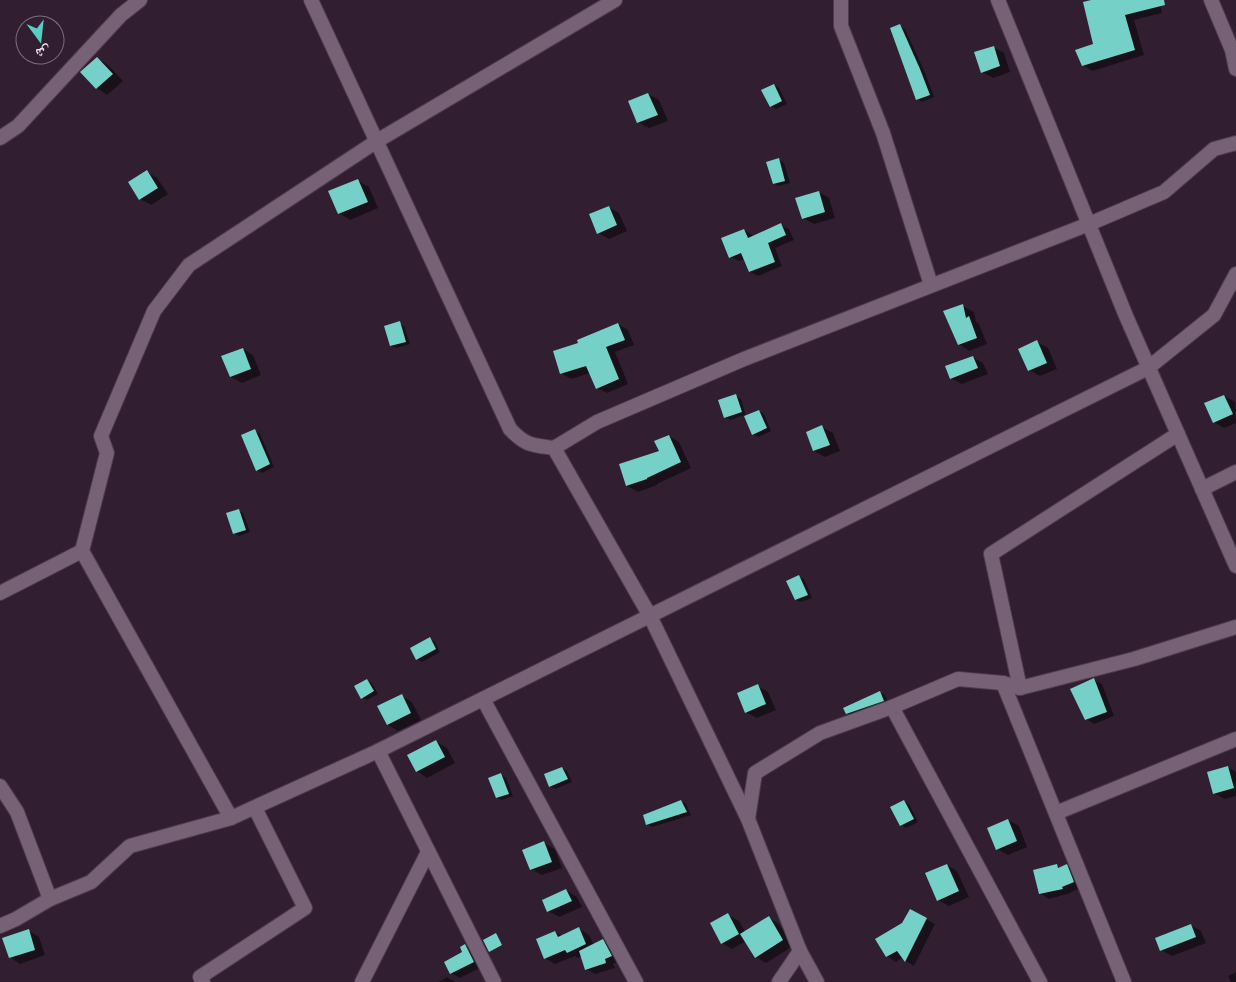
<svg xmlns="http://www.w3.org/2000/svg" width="1236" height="982" viewBox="0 0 1236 982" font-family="Commissioner,'Noto Naskh Arabic',sans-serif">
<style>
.shadow{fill:#0007}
.building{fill:#75d0c7}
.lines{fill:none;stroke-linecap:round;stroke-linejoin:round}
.minor-casing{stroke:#4c3c4b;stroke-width:16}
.minor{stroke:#776176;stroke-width:14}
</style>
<rect width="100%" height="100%" fill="#311f31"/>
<g class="shadow">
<path d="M1097,0H1159L1162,13L1134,20L1144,55L1092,71L1083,65L1094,45Z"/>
<path d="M900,26L905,29L925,73L934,97L922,102L917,99Z"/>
<path d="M993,47L1004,53L1010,72L993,78L982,72Z"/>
<path d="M98,59L108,65L123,81L107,95L97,88Z"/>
<path d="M774,85L779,88L787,104L776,109L771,106Z"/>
<path d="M648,94L659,100L668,121L649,128L638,122Z"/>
<path d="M779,160L784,163L790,183L779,186L774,184Z"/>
<path d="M147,172L157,178L168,194L151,205L140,199Z"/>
<path d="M358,181L369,187L378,208L350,220L339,213Z"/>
<path d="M819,192L829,198L835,218L814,224L803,218Z"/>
<path d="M608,207L619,213L627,231L609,239L598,233Z"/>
<path d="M781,225L789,229L794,240L775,248L782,266L758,276L750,272L745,259L739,261L730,257L744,230L752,235L753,237Z"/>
<path d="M963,306L974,312L976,322L979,324L987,344L969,351L959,344Z"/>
<path d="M399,323L404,326L410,344L396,348L391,346Z"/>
<path d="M618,324L628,330L634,345L615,352L628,384L607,393L597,388L590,373L571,379L561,373L580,344Z"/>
<path d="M1037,342L1048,348L1057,369L1040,376L1029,370Z"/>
<path d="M243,349L253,355L261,375L242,383L231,377Z"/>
<path d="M972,357L983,363L988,374L962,384L951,378Z"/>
<path d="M736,396L741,399L746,416L759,411L764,414L771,431L758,437L753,434L744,415L730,420L725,417Z"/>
<path d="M1224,396L1235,402L1236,423L1224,428L1214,422Z"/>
<path d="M822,427L833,433L840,451L825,457L814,451Z"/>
<path d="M255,431L260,434L274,467L262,473L257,470Z"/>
<path d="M669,436L679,442L691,468L657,484V485L638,492L627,486L661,452Z"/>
<path d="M238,510L243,513L250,532L239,536L234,533Z"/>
<path d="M799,577L804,579L812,598L801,602L796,600L788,581Z"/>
<path d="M430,639L435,642L440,652L422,662L417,659Z"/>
<path d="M1094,680L1102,684L1114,716L1094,724L1086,719Z"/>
<path d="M367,681L372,683L378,694L367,700L362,698Z"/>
<path d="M758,686L768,692L776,710L757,718L746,712Z"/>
<path d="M880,692L885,695L888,703L852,716L847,713Z"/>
<path d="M402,696L412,702L421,720L398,731L388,725Z"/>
<path d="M436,742L447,748L455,763L427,778L417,771Z"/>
<path d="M1228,767L1236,772V796L1225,799L1214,793Z"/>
<path d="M562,768L567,771L572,782L555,789L550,786Z"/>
<path d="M501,775L506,778L513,796L502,800L497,798Z"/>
<path d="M681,801L686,804L691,815L652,827L647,824Z"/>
<path d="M904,801L909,804L918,822L906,828L901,825Z"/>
<path d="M1008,820L1019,826L1027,847L1008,855L997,849Z"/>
<path d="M544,843L555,849L562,868L542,875L531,869Z"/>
<path d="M947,865L957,871L969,897L949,906L938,900Z"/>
<path d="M1057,866L1060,868L1067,866L1076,871L1083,887L1071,892V893L1049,899L1040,893Z"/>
<path d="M566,890L577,897L582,907L559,917L548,911Z"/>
<path d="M910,910L935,924L914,966L906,961L903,957L896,962L887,956Z"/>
<path d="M728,915L739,921L745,932L769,918L779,924L793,946L766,963L756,957L746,941L732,949L722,943Z"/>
<path d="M1190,925L1201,931L1206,943L1172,956L1161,950Z"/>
<path d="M578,928L589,935L594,945L603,941L612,946L620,961L613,964L615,968L595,974L586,969L582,956L578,958L575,956L555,964L545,958L555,932L562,936Z"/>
<path d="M29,931L39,937L45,955L20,964L10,957Z"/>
<path d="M465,945L474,950L482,967L460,978L451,973L464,952Z"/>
<path d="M1236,972V982H1231L1228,976Z"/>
<path d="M447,977L455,982H439Z"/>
</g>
<g class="building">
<path d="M1091,0H1164L1165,5L1125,15L1135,50L1082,66L1075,50L1093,44L1083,2Z"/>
<path d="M900,24L920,69L930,95L916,100L890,28Z"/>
<path d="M994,46L1000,66L981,73L974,52Z"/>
<path d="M97,57L113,74L96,89L80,72Z"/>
<path d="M774,84L782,101L770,107L761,90Z"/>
<path d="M648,93L658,115L637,123L628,101Z"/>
<path d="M779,158L785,181L773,184L766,162Z"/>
<path d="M147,170L158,188L139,200L128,182Z"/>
<path d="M358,179L368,202L338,214L328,191Z"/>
<path d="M819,191L825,212L802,219L795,198Z"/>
<path d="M609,206L617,225L597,234L589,214Z"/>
<path d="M781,223L786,235L768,243L775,262L749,272L741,253L729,258L721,238L744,229L748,238Z"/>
<path d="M963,304L966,318L969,316L977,338L958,345L943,311Z"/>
<path d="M400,321L406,342L390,346L384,326Z"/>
<path d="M618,323L625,340L606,347L619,379L596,389L586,366L560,374L553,351L578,343L577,340Z"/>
<path d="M1037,340L1047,363L1028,371L1018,349Z"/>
<path d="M243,348L251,369L230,377L221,356Z"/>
<path d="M973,356L978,368L950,379L945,366Z"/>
<path d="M736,394L742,412L724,418L718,400Z"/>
<path d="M1224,395L1233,414L1213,423L1204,403Z"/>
<path d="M759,410L767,428L752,435L744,416Z"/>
<path d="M822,425L830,445L813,451L806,432Z"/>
<path d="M255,429L270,464L256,471L241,435Z"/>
<path d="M669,435L681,462L647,478V479L626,486L619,464L659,451L654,441Z"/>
<path d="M239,509L246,530L233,534L226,513Z"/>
<path d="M799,575L808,595L795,600L786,581Z"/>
<path d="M430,637L436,649L416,660L410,648Z"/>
<path d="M1094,678L1107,712L1085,720L1070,689Z"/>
<path d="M367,679L374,691L361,699L354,686Z"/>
<path d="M758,684L766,704L745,713L737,693Z"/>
<path d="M880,691L884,701L846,714L843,708Z"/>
<path d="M402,694L411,713L387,725L377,706Z"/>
<path d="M436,740L445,757L416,772L407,755Z"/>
<path d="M1228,766L1234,788L1213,794L1207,772Z"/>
<path d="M562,767L568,779L549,787L544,774Z"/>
<path d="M501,773L509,794L496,798L488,778Z"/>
<path d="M681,800L687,812L646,825L643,815Z"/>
<path d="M904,800L914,819L900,826L890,807Z"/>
<path d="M1008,819L1017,841L996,850L987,828Z"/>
<path d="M544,841L552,862L530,870L522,850Z"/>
<path d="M947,864L959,891L937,901L925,873Z"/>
<path d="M1057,864L1058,868L1067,864L1074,882L1062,887L1063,889L1039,894L1033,870Z"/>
<path d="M566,889L572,901L547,912L542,900Z"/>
<path d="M910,909L927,918L905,962L897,951L886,957L875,939L902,923Z"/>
<path d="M728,913L739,934L721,944L710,923Z"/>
<path d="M769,916L783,940L755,958L740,934Z"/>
<path d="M1191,924L1196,937L1160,951L1155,938Z"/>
<path d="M579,927L586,944L567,953L565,950L544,959L536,939L555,931L558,937Z"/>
<path d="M29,929L35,950L9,958L2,938Z"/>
<path d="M496,933L502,945L489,952L483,940Z"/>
<path d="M603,939L612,956L605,959L606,963L585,970L579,951Z"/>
<path d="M465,944L474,962L450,974L444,962L462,952L460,947Z"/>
</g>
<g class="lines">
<g class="minor-casing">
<g id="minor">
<path d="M311,0L510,429C526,446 532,445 554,448L597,422L744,359L1089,224L1164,192L1214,149L1236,143"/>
<path d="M841,0V26L883,133L931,285"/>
<path d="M998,0L1126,316L1236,566"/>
<path d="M1211,0L1232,50L1236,69"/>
<path d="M0,138L18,126L121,15L140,0"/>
<path d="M1178,434L991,554L1020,688L1134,659L1236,627"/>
<path d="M554,448L650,616L748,819L800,951L817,982"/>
<path d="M1202,489L1236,472"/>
<path d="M0,593L82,551"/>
<path d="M1003,683L1124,982"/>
<path d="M483,699L636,982"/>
<path d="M892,707L1040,982"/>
<path d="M378,751L494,982"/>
<path d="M0,786L17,812L50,899"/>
<path d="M1056,813L1236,739"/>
<path d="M231,818L82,551L107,453L101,436L154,311L189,265L377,141L615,0"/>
<path d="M748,819L755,773L820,733L892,707L958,679L1003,683L1020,688"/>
<path d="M0,926L16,919L50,899L91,882L130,846L231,818L378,751L1148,368L1214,315L1236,274"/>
<path d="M203,982L200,977L305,908L255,808"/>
<path d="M362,982L428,852"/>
<path d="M779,982L800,951"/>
</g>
</g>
<use href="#minor" class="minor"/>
</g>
<g transform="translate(40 40) rotate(165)"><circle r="24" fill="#311f31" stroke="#7c6c7c"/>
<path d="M0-4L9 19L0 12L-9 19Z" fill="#56cec3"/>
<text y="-8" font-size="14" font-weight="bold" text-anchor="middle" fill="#ede0ec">ش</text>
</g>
</svg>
